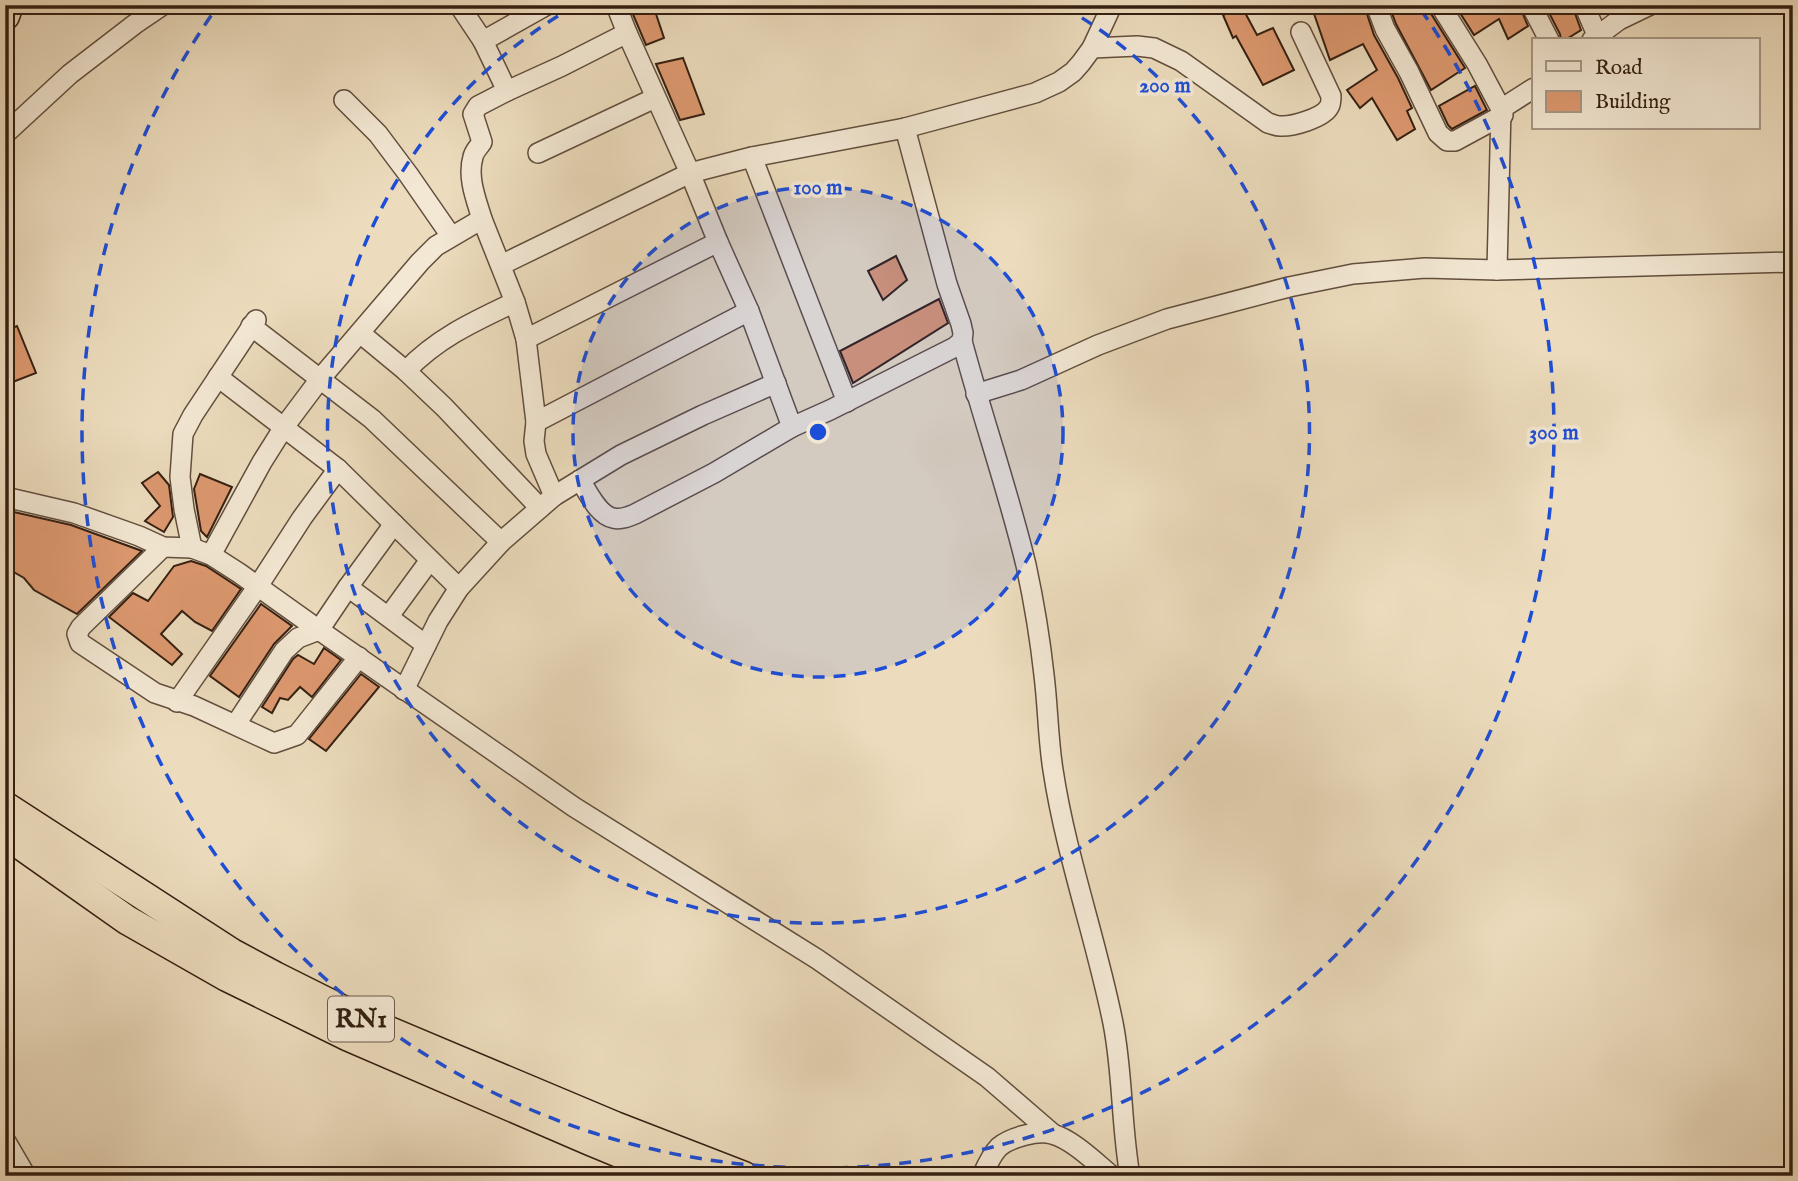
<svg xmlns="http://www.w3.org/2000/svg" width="1798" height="1181" viewBox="0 0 1798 1181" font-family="'IM FELL English',serif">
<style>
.building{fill:#de9970;stroke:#341f12;stroke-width:2}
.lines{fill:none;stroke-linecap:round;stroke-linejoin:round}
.minor-casing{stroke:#624e3d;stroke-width:22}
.highway-casing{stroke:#341f12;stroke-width:31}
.minor{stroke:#f3e8d4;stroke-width:19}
.highway{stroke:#ecdcbd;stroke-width:28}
.ring{fill:none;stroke:#1d4ed8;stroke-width:3.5;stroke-dasharray:12 9}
.labels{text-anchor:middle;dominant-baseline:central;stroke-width:7;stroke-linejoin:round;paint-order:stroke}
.shield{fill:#f3e8d4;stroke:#6d5b4c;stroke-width:2}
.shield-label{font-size:26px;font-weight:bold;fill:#341f12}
.centre{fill:#1d4ed8;stroke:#f3e8d4;stroke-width:3.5}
.ring-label{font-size:21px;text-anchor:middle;font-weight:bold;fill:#1d4ed8;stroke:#f3e8d4;stroke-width:7;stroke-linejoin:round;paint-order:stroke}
</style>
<rect width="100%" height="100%" fill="#ecdcbd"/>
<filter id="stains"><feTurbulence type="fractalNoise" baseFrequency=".00286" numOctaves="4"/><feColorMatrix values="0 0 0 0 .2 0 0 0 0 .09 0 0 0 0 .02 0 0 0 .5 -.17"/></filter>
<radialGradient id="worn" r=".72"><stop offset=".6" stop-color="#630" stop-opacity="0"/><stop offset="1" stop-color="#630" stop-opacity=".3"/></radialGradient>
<g class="building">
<path d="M629,5H653L664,38L646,45Z"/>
<path d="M1311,5H1364L1374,35L1398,78L1412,108L1407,111L1415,129L1397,140L1372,98L1360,108L1347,90L1377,70L1363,44L1330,60Z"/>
<path d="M1389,5H1428L1430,12L1465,68L1431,90L1396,24Z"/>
<path d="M1455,5H1519L1528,26L1508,39L1499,19L1474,35Z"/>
<path d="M1545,5H1572L1581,30L1565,40H1561L1560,34Z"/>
<path d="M1242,7L1257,35L1273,28L1294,70L1263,85L1236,36L1233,38L1223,15Z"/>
<path d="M683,58L704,114L680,120L656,64Z"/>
<path d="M1475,86L1487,110L1452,129L1448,125L1439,106Z"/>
<path d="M896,256L907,280L883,300L868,271Z"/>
<path d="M939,299L948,323L853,383L840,351Z"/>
<path d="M17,326L36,373L5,385V331Z"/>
<path d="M158,472L169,485L173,517L164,532L145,521L160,506L142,483Z"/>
<path d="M200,474L232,487L207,537L201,531L194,489Z"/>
<path d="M5,510L71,525L142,551L77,614L34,590L24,578L5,567Z"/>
<path d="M191,561L206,566L241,589L212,631L195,622L182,611L161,634L182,654L172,665L109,617L133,593L148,601L174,566Z"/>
<path d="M261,604L292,626L274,644L239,697L210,676Z"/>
<path d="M324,648L341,660L312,697L300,687L288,700L280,698L272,713L262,707L293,659L298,655L314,664Z"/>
<path d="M361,674L379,687L326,751L309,739Z"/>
</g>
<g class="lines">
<g class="minor-casing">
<g id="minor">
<path d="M459,5L483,41L507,91L478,106L473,114L482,142C479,147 474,151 473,157C467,177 476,199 482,219"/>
<path d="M616,5L627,33"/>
<path d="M1376,5L1385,29L1409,72L1438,133L1447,141H1455L1503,115"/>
<path d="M1531,5L1549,40"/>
<path d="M1584,5L1597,35"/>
<path d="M1592,40L1619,20L1650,5"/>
<path d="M483,41L547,5"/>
<path d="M1092,48L1137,46L1154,48L1181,61L1268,123C1272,124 1276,126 1280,126C1292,127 1323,118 1329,107C1331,104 1331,99 1331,96L1301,32"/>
<path d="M507,91L562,66L627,33L690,173L718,242"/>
<path d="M344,100L378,134L408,174L451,236"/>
<path d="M1501,109L1534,88"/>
<path d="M5,134L70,74L135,24L163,5"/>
<path d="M538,153L655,98"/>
<path d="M752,157L847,402"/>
<path d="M501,265L690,173L752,157L905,128L1035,93L1059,82L1073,72L1081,63L1092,48L1112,5"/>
<path d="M1497,270L1793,262"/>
<path d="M251,326L372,419L501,542"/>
<path d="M360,333L406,371L444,407L540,508"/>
<path d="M526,339L718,242L749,311"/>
<path d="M962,341C982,416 1008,490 1026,565C1034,602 1040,638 1044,675C1048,707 1048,739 1053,770C1066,856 1096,938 1113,1023C1123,1073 1121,1125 1130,1176"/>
<path d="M406,371C437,338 475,321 515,302"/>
<path d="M218,377L338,469L459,588"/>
<path d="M976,394L1021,380L1098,345L1167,319L1289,287L1353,274L1425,268L1497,270L1501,109L1477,64L1440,5"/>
<path d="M536,422L749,311L792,427L714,473L635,514C628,517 621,520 613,518C598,515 588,492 580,480"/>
<path d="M792,427L830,410L955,347L962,341L963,333L961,324L947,284L905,128"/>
<path d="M5,497L74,513L139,536L163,547L192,548L211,555L239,573L319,630L574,807L817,959L987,1077L1053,1134"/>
<path d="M163,547L81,627L77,634L80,643L155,693L194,706L274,743L297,735L359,657"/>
<path d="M192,548L184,509L180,477L183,434L193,415L256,320"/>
<path d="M211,555L262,462L284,427L320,379L420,262L436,246L482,219L515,302L526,339L536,422L534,441L536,454L554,496"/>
<path d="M348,587L394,524"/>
<path d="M389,616L430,560"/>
<path d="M404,690L438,621L459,588L501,542L554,496L621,455L703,415L776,383"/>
<path d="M177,702L258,586L302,518L338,469"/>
<path d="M236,724L284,651L298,638L319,630L348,587L426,645"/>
<path d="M5,1140L26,1176"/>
<path d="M982,1176C986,1167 992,1154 999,1147C1011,1137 1038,1130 1052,1134C1072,1139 1096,1163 1112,1176"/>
</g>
</g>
<g class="highway-casing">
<g id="highway">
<path d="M5,16L9,5"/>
<path d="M5,806L232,953L275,976L363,1020L615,1126L744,1176"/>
<path d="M5,834L127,920L227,977L349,1037L590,1141L675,1176"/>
</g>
</g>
<use href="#minor" class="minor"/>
<use href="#highway" class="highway"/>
</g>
<circle cx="818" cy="432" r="245" fill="#1d4ed8" fill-opacity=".12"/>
<g class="ring">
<circle cx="818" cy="432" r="245"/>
<path d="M1064 7A491 491 0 1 1 573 7"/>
<path d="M1421 10A736 736 0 1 1 215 10"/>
</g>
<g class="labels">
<rect class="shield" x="328" y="996.5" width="66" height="45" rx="5"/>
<g class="shield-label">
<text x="361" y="1019">RN1</text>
</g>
</g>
<circle cx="818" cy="432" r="10" class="centre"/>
<g class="ring-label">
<text x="1165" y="92">200 m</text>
<text x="818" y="194">100 m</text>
<text x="1554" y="439">300 m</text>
</g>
<rect width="1798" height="1181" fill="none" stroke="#ecdcbd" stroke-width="28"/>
<rect x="7" y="7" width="1784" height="1167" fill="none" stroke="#341f12" stroke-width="3.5"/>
<rect x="14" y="14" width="1770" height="1153" fill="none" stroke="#341f12" stroke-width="2"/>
<rect x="1532" y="38" width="228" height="91" fill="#f3e8d4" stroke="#a79886" stroke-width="2"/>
<rect x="1546" y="61" width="35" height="10" fill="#f3e8d4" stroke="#a79886" stroke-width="2"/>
<text x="1595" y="74" font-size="21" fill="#341f12">Road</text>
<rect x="1546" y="91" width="35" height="21" fill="#de9970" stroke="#a79886" stroke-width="2"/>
<text x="1595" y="108" font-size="21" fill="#341f12">Building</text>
<rect width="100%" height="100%" filter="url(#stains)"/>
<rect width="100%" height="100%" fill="url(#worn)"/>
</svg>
